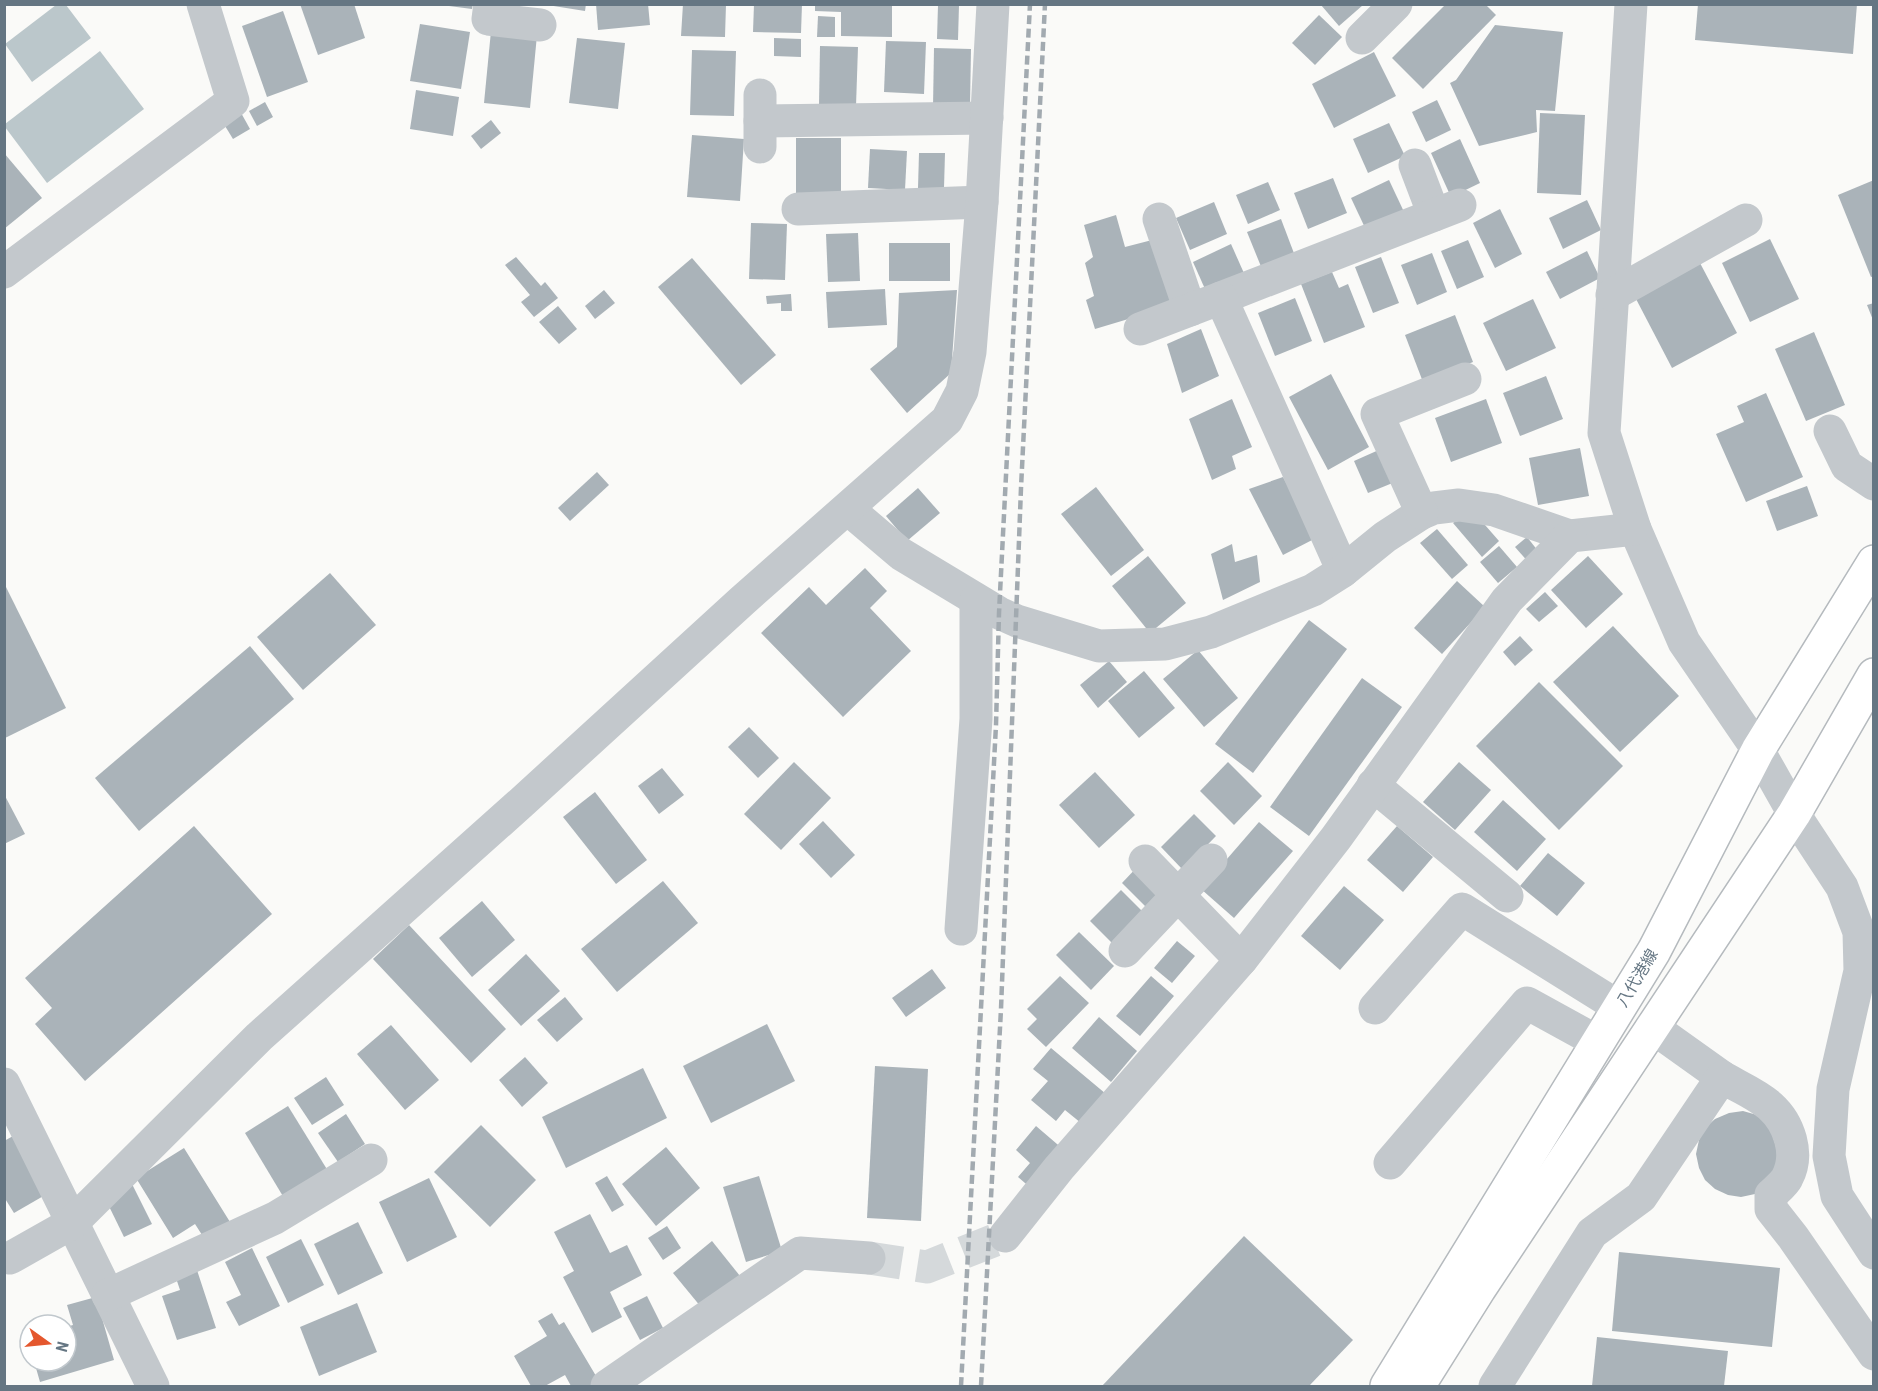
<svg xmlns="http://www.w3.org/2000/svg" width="1878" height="1391" viewBox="0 0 1878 1391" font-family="'Roboto Condensed','Noto Sans JP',sans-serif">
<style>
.water{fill:#bbc7cb}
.building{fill:#aab3b9}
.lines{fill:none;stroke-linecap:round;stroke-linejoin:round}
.minor-tunnel{stroke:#d5d9db;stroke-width:33;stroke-dasharray:33 16;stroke-linecap:butt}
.major-casing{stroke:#b5babe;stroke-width:36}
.minor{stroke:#c3c8cc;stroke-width:33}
.major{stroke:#fff;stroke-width:33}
.rail{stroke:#a2aab0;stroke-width:4.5;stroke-dasharray:9 4.5;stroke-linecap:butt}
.labels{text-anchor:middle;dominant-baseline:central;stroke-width:6;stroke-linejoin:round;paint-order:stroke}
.street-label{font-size:16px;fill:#657683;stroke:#fff}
</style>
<rect width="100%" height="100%" fill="#fafaf8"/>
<g class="water">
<path d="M56,5H66L91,38L32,82L5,44Z"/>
<path d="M100,51L144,109L47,183L5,127V124Z"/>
</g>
<g class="building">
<path d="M300,4H354L365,38L318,55Z"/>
<path d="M449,4H473L472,9L449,6Z"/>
<path d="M541,4H586L585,11Z"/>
<path d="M596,4H648L650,25L598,30Z"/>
<path d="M683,4H726L725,37L681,36Z"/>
<path d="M754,4H802L801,33L753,32Z"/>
<path d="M1446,4H1485L1496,15L1423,89L1392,58Z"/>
<path d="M1698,4H1857L1853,54L1695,40Z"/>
<path d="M815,5H892V37L841,36V12L815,11Z"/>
<path d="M938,5H959L958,40L937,39Z"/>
<path d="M1321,5H1363L1339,26Z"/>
<path d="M283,11L308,82L267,97L242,26Z"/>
<path d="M1319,15L1342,37L1315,65L1292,43Z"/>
<path d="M818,16L835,17V37H817Z"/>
<path d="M420,24L470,32L461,89L410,81Z"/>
<path d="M1495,25L1563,32L1555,111L1536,110L1537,132L1479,146L1450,83L1456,80Z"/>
<path d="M491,31L537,35L530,108L484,103Z"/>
<path d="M577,38L625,43L618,109L569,103Z"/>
<path d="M774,38L801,39V57L774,56Z"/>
<path d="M886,41L926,42L924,94L884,92Z"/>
<path d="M820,46L858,47L856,106L819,105Z"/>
<path d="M934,48L971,49L970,107H933Z"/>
<path d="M692,50L736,51L734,116L690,115Z"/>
<path d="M1374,52L1396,96L1334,128L1312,84Z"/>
<path d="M416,90L459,97L453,136L410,129Z"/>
<path d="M1437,100L1451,130L1426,142L1412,112Z"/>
<path d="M265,102L273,117L257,126L249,111Z"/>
<path d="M240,111L250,129L233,139L222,121Z"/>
<path d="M1540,113L1585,115L1581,195L1537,193Z"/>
<path d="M491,120L501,133L481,149L471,136Z"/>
<path d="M1389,123L1405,156L1368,173L1353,139Z"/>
<path d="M692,135L744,139L740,201L687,197Z"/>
<rect x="796" y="138" width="45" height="55"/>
<path d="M1460,139L1480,183L1451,197L1431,153Z"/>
<path d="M870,149L907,151L905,190L868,188Z"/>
<path d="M4,153L42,198L4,229Z"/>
<path d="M919,153H945L944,188H918Z"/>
<path d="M1333,178L1347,213L1308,229L1294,193Z"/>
<path d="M1389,180L1405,214L1367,232L1351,198Z"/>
<path d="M1874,180V276L1871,277L1838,195Z"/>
<path d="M1268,182L1280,210L1248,224L1236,195Z"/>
<path d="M1587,200L1601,230L1563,249L1549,218Z"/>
<path d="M1214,202L1227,234L1190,250L1176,218Z"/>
<path d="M1500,209L1522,254L1495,268L1473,223Z"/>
<path d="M1116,215L1125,247L1156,239L1175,305L1095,329L1086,300L1094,296L1085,263L1093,257L1084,225Z"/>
<path d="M1281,219L1295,256L1262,269L1247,232Z"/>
<path d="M751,223L787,224L785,280L749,279Z"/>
<path d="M858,233L860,281L828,282L826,234Z"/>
<path d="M1770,239L1799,299L1750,322L1722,263Z"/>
<path d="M1468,240L1484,277L1457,289L1441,251Z"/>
<rect x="889" y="243" width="61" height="38"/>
<path d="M1231,244L1247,280L1209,298L1193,262Z"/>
<path d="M1587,251L1600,278L1560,299L1546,272Z"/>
<path d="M1432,253L1447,292L1417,305L1401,265Z"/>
<path d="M516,257L541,286L545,282L558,298L534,317L521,302L530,295L505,265Z"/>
<path d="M1381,257L1399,303L1373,313L1355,267Z"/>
<path d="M692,258L776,355L741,385L658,287Z"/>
<path d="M1700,263L1737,333L1672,368L1635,297Z"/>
<path d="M1332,272L1339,288L1348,284L1365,327L1324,343L1301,284Z"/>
<path d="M885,289L887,325L828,328L826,292Z"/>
<path d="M604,290L615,303L595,319L585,306Z"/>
<path d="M957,290L951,373L907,413L870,369L897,347L899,293Z"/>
<path d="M791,294L792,311H781V303L767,304L766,296Z"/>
<path d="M1295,298L1312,341L1275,356L1258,313Z"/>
<path d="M1533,299L1556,348L1506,371L1483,323Z"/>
<path d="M1874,303V320H1873L1867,305Z"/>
<path d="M558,306L577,329L559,344L539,322Z"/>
<path d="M1455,315L1473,362L1423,382L1405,335Z"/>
<path d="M1201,329L1219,376L1182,393L1167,344Z"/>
<path d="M1814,332L1845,405L1806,421L1775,349Z"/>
<path d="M1331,374L1369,447L1328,470L1289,397Z"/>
<path d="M1546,376L1563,419L1520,436L1503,393Z"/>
<path d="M1766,393L1803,477L1746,502L1716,434L1744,422L1737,406Z"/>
<path d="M1232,399L1252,447L1232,456L1236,469L1212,480L1189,419Z"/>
<path d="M1486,399L1502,443L1451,462L1435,418Z"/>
<path d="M1580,448L1589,496L1538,505L1529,458Z"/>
<path d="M1381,449L1395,482L1368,493L1354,461Z"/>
<path d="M597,472L609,485L570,521L558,508Z"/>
<path d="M1283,477L1316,538L1283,555L1249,489Z"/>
<path d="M1807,486L1818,516L1777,531L1766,501Z"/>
<path d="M1096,487L1144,550L1111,576L1061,514Z"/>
<path d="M918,488L940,513L907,541L886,516Z"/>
<path d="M1471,509L1499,541L1482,557L1453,523Z"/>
<path d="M1437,529L1468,565L1452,579L1420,543Z"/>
<path d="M1527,537L1542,556L1531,565L1515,547Z"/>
<path d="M1232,544L1235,562L1257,555L1260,582L1223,600L1211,554Z"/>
<path d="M1499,546L1517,567L1498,583L1480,562Z"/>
<path d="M1148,556L1186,603L1150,633L1112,586Z"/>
<path d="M1588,556L1623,594L1586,628L1551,590Z"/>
<path d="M865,568L887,591L870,608L911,651L843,717L761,633L809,587L826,605Z"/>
<path d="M330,573L376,625L303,690L257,637Z"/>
<path d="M1457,581L1485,607L1442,654L1414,628Z"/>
<path d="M4,583L66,708L5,738L4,737Z"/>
<path d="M1545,592L1558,606L1539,622L1526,609Z"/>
<path d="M1309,620L1347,649L1253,773L1215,744Z"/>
<path d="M1613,626L1679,696L1620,752L1553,682Z"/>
<path d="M1520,636L1533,650L1515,666L1503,652Z"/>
<path d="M250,646L294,699L139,831L95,778Z"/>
<path d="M1198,650L1238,698L1204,727L1163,679Z"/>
<path d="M1109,661L1127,682L1098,708L1080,685Z"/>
<path d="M1144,671L1175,708L1139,738L1108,701Z"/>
<path d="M1362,678L1402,707L1309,836L1270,807Z"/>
<path d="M1539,682L1623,766L1559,830L1476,746Z"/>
<path d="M749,727L779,758L758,778L728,747Z"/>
<path d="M794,762L831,798L781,850L744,814Z"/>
<path d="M1228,762L1262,796L1234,825L1200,791Z"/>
<path d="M1459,762L1491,790L1455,830L1423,802Z"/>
<path d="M662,768L684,795L659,814L638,786Z"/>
<path d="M1095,772L1135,815L1099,848L1059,805Z"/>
<path d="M595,792L647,860L616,884L563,817Z"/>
<path d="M4,794L25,834L4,844Z"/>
<path d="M1503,800L1546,839L1517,871L1474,832Z"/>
<path d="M1194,814L1216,836L1183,870L1161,847Z"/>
<path d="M823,821L855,855L831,878L799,844Z"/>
<path d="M1259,822L1293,851L1234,918L1201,889Z"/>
<path d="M194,826L272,914L85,1081L35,1024L52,1008L25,978Z"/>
<path d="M1397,826L1433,857L1403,892L1367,860Z"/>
<path d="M1548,853L1585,883L1557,916L1520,886Z"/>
<path d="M1140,864L1166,891L1148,909L1122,883Z"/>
<path d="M663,881L698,923L617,992L581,949Z"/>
<path d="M1344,886L1384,920L1340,970L1301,936Z"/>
<path d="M1121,890L1147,916L1116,947L1090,921Z"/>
<path d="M482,901L515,940L472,977L439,938Z"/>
<path d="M409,925L506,1029L471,1063L373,959Z"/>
<path d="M1079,932L1114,966L1091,990L1056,955Z"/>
<path d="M1177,941L1195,956L1172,983L1154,968Z"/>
<path d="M526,954L560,991L521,1026L488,990Z"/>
<path d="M932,969L946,988L906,1017L892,998Z"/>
<path d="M1060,976L1089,1003L1046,1047L1027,1029L1037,1019L1027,1009Z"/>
<path d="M1151,976L1174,996L1140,1036L1116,1016Z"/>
<path d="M565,997L583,1019L557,1042L537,1020Z"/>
<path d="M1099,1017L1137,1051L1111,1082L1072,1048Z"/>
<path d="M767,1024L795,1081L711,1123L683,1066Z"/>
<path d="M391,1025L439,1080L405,1110L357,1054Z"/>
<path d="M1051,1048L1106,1094L1081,1123L1065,1110L1056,1121L1031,1100L1048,1081L1033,1069Z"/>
<path d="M525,1057L548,1083L522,1107L499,1080Z"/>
<path d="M875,1066L928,1069L921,1221L867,1218Z"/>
<path d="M643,1068L667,1118L566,1168L542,1117Z"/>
<path d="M326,1077L344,1105L312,1125L294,1098Z"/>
<path d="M288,1106L328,1171L284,1198L245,1133Z"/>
<path d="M1743,1111L1757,1115L1769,1124L1781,1163L1755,1194L1741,1197L1728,1195L1715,1189L1705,1180L1699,1168L1696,1154L1699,1140L1705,1128L1715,1119L1729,1113Z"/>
<path d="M346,1114L365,1144L338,1162L318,1133Z"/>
<path d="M481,1125L536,1180L490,1227L434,1172Z"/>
<path d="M1036,1126L1064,1150L1032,1189L1018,1177L1030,1163L1016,1150Z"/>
<path d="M26,1129L59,1187L14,1213L4,1197V1141Z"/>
<path d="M666,1147L700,1188L656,1226L622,1184Z"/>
<path d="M184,1148L230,1222L204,1238L195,1224L173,1238L136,1178Z"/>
<path d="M607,1176L624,1205L612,1212L595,1183Z"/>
<path d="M759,1176L782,1251L746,1262L723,1187Z"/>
<path d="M429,1178L457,1237L407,1262L379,1202Z"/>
<path d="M131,1182L152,1224L124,1237L104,1196Z"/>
<path d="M590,1214L610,1253L627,1245L642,1275L610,1292L622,1317L592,1333L563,1277L574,1271L554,1232Z"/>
<path d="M358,1222L383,1273L338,1295L314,1244Z"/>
<path d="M667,1226L681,1248L663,1260L648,1238Z"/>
<path d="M1244,1236L1353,1340L1309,1386H1102Z"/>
<path d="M301,1239L324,1285L288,1303L266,1257Z"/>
<path d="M712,1241L740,1276L701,1307L673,1273Z"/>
<path d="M252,1248L280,1306L239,1326L226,1302L241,1295L225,1262Z"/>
<path d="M1619,1252L1780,1268L1772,1347L1612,1331Z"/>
<path d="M194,1261L216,1328L177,1340L162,1296L180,1290L173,1269Z"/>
<path d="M647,1296L663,1328L640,1340L623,1308Z"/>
<path d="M96,1297L114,1360L40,1382L34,1361H66V1327L73,1325L67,1305Z"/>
<path d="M357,1303L377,1352L319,1376L300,1327Z"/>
<path d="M552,1313L559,1325L564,1322L599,1381L589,1386H571L565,1375L545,1386H531L514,1356L547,1336L538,1321Z"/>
<path d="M1597,1337L1728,1351L1724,1386H1592Z"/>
</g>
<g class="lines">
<path class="minor-tunnel" d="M869,1258L927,1267L1005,1236"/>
<g class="major-casing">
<g id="major">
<path d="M1387,1386L1654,951L1758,750L1874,562"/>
<path d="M1418,1386L1479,1289L1794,814L1874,675"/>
</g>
</g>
<g class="minor">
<path d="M490,4L488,19L540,25"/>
<path d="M1631,4L1604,433L1635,529L1684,642L1758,750L1794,814L1842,887L1859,932L1860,971L1833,1089L1829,1156L1837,1196L1874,1253"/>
<path d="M1362,38L1396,4"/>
<path d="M760,121L987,118"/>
<path d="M760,147V95"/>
<path d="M1415,165L1434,215"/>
<path d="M798,209L982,202"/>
<path d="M1159,219L1190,310"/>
<path d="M4,272L233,101L203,4"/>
<path d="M1612,295L1746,220"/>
<path d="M1221,298L1460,205"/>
<path d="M1140,329L1221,298L1343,571"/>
<path d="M1830,431L1847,466L1874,484"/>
<path d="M848,509L901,554L999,613L1017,621L1099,646L1165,644L1211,632L1313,590L1343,571L1385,537L1422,513L1434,508L1459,505L1494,510L1570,536L1635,529"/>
<path d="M1422,513L1377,414L1465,379"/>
<path d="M1373,785L1507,896"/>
<path d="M1145,861L1241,960"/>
<path d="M961,929L976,719V600"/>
<path d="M1125,951L1211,860"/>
<path d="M1375,1008L1462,909L1619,1007"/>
<path d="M1652,1027L1722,1077"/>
<path d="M4,1084L153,1386"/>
<path d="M1390,1163L1527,1003L1598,1042"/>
<path d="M1005,1236L1059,1168L1241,960L1336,838L1507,600L1570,536"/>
<path d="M10,1258L72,1223L259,1037L522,802L742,601L947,420L962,391L970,352L982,202L993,4"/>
<path d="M108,1295L275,1218L371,1160"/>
<path d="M607,1386L800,1253L869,1258"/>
<path d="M1495,1386L1592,1233L1641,1197L1722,1077C1737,1086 1757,1094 1770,1106C1789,1123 1800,1154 1787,1178C1784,1184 1776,1190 1771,1195V1209L1793,1237L1874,1354"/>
</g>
<use href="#major" class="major"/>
<g class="rail">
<path d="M961,1386L996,725L999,613L1030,4"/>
<path d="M981,1386L1001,1009L1021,488L1045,4"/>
</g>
</g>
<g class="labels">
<g class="street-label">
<text transform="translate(1637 978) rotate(-59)">八代港線</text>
</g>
</g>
<rect width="1878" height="1391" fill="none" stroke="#657683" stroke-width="12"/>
<g transform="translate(48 1343) rotate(105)"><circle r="28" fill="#ffffff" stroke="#c1c8cd" stroke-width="1.5"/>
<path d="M0-4.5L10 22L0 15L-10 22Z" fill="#e4572e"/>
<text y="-9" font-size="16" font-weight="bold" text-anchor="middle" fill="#657683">N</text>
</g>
</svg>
